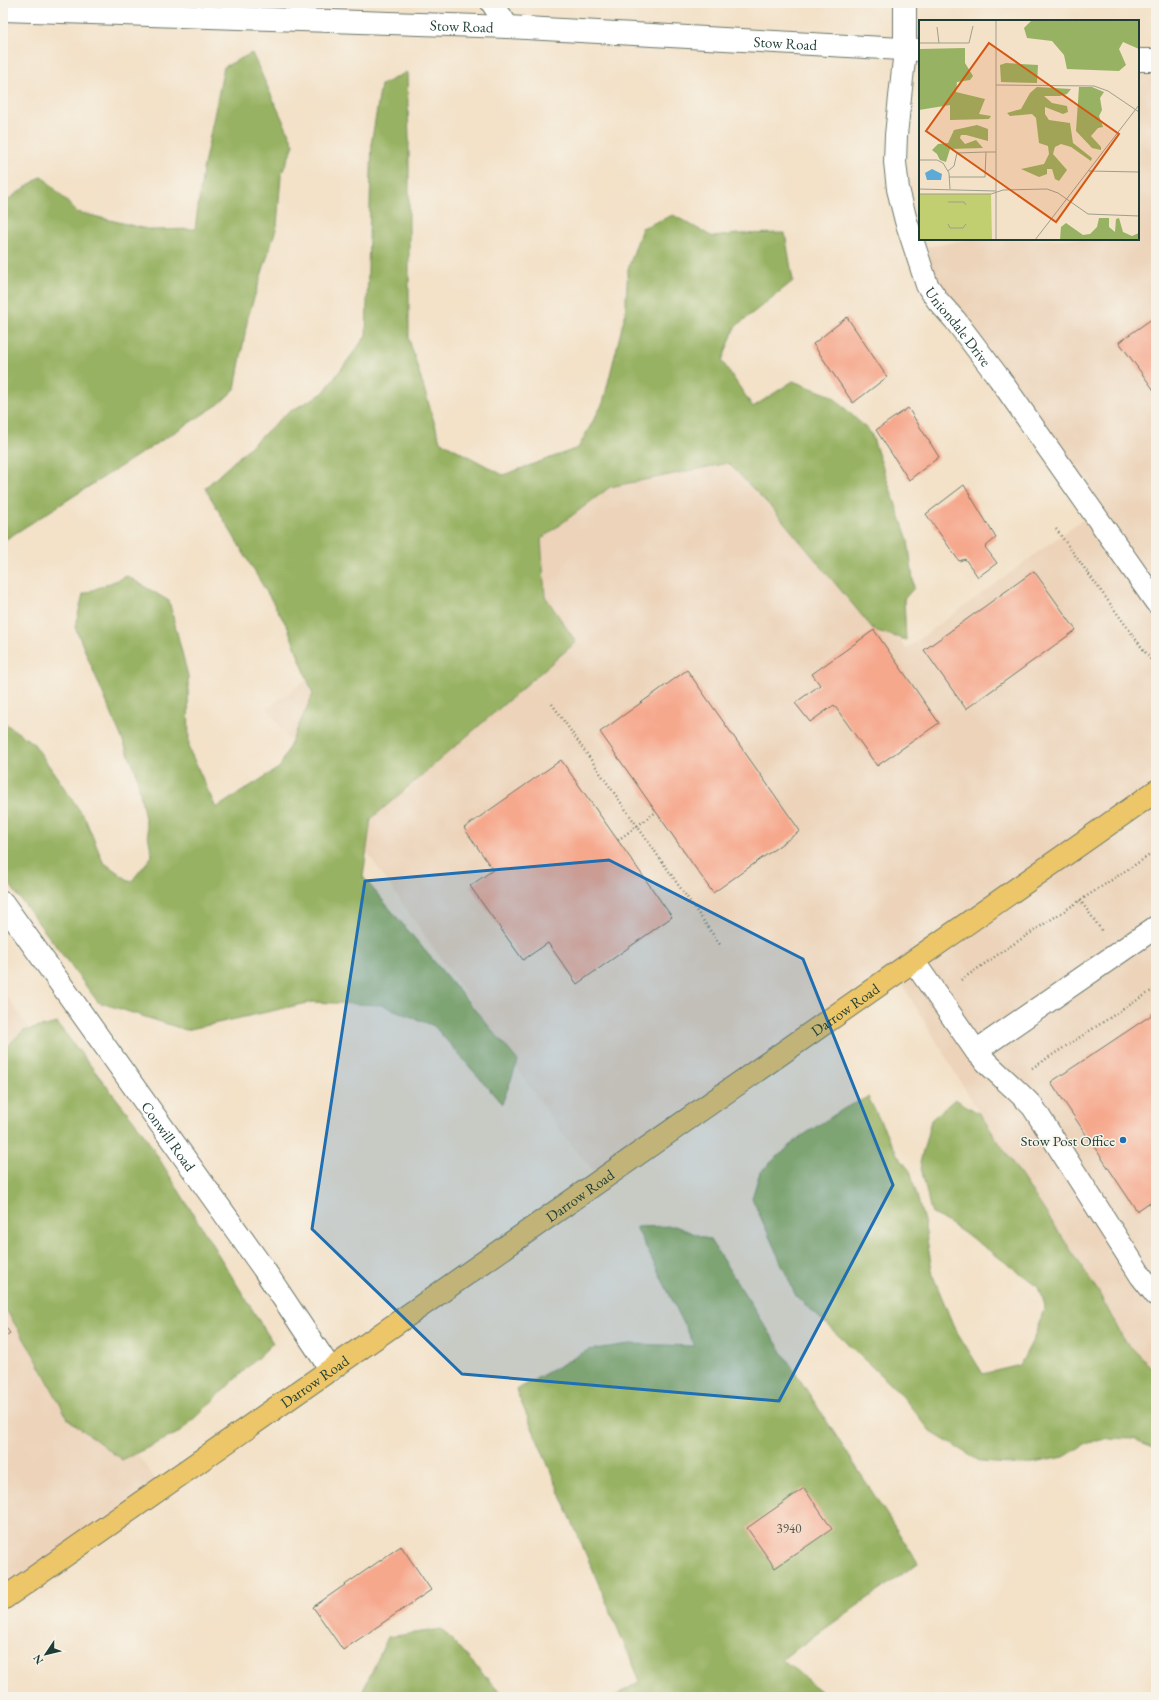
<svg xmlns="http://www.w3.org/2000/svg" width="1159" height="1700" viewBox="0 0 1159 1700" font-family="'EB Garamond',serif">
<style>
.built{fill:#ecd3b9}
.forest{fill:#98b263;stroke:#5c784c}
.building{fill:#f6a88d}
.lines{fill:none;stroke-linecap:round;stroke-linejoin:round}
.minor-casing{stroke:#697668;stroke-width:24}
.major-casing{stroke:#697668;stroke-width:24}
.path{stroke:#697668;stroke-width:2.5;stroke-dasharray:1 3;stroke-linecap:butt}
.minor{stroke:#fff;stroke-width:22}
.major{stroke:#ecc669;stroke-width:22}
.marked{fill:#1f6fb2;fill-opacity:0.2;stroke:#1f6fb2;stroke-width:3;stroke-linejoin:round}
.poi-dot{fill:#1f6fb2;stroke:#f7f3e8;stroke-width:1.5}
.labels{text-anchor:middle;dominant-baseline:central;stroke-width:3;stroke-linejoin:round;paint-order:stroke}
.number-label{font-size:13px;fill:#55584a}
.street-label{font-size:15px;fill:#1f3d34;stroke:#f7f3e8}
.poi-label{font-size:15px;fill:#1f3d34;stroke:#f7f3e8;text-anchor:end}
.inset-road{fill:none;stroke:#9e9f8d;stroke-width:1}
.view{fill:#d45610;fill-opacity:0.15;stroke:#d45610;stroke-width:2}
.inset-edge{fill:none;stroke:#1f3d34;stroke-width:2}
</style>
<rect width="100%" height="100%" fill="#f7f3e8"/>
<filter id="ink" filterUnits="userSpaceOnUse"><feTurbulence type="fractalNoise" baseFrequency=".025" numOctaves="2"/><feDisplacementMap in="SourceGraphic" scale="8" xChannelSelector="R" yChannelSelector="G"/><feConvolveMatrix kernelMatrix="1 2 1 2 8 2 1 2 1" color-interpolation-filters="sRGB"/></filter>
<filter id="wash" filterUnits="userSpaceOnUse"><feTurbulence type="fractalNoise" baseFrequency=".012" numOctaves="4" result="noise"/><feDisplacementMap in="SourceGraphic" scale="16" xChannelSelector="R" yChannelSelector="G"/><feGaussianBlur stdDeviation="0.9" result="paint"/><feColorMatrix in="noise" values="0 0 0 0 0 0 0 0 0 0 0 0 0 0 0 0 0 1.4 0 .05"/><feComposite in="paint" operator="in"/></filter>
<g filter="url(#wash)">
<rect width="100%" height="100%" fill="#f3e1c8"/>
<g class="built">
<path d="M1138,72L1156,74V590L934,282L927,247L971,239H1138Z"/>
<path d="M722,381L906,649L1093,512L1156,602V791L601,1180L564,1136L267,708Z"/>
<path d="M1156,799V1372L1124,1340L1098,1291L980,1114L902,984Z"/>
<path d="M3,991L67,1081L3,1127Z"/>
<path d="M3,1265L162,1489L3,1600Z"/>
</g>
<g class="forest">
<path d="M252,53L294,145L281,175L277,226L248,317L235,389L219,404L3,541V203L42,176L77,212L151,230L195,229L203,170L224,67Z"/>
<path d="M407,72L409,139V339L440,441L503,475L578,448L603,403L625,315L628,269L642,228L673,215L713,237L737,234L785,233L793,281L735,327L722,361L753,407L793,381L832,396L871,433L908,540L914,588L904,599L906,640L874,630L773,509L728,463L610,487L541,539L545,596L576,642L371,819L363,877L518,1061L502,1104L434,1026L382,1005L312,1002L186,1030L98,1002L3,876V722L34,744L85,818L103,862L131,882L152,856L136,772L75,627L83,594L127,576L169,601L188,676L189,749L216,808L280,767L313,694L288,628L205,488L287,413L323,393L366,336L372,139L381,85Z"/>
<path d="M57,1023L142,1131L273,1343L180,1432L122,1460L68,1419L35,1357L3,1305V1050L23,1031Z"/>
<path d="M868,1097L898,1156L910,1171L924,1221L933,1276L954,1327L983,1374L1020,1365L1034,1338L1045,1306L1039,1287L975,1240L931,1212L920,1163L931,1120L955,1099L980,1114L1098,1291L1124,1340L1156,1372V1448L1133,1439L1109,1438L1085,1444L1064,1457L1023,1465L981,1462L931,1432L899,1392L796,1296L752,1198L760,1172L799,1138L845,1108Z"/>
<path d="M675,1226L710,1240L918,1563L782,1659L828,1697H614L640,1681L516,1390L588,1350L629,1344L695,1346L636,1227Z"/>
<path d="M442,1629L504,1697H360L388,1637Z"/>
</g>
<g id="blocks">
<g class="building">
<path d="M1156,316V393L1119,342Z"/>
<path d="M847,317L887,377L853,403L813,344Z"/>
<path d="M908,408L939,457L909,480L876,430Z"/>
<path d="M964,485L996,538L985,547L997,563L978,577L965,559L959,561L926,514Z"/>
<path d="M1034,571L1076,630L966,709L924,650Z"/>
<path d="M874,630L939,723L877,766L834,705L810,722L795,703L820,685L812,674Z"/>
<path d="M687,670L800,831L713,893L600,732Z"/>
<path d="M561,760L672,917L577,984L548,943L523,960L470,886L493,870L464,828Z"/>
<path d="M1156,1012V1198L1137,1211L1051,1082Z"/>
<path d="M3,1324L10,1333L3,1338Z"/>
<path d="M804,1488L832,1529L775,1568L747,1528Z"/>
<path d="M401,1546L431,1590L343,1650L313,1607Z"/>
</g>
</g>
</g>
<g filter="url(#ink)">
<use href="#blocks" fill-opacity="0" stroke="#697668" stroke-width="1"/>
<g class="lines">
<g class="minor-casing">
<g id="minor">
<path d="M492,3L508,27"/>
<path id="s1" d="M905,3V50L896,135L895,162L898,189L906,221L927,285L938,301L955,320L999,378L1156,602"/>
<path id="s2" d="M3,10L508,27L920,50"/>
<path d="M1138,60H1156"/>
<path id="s3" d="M3,903L263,1268L331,1370"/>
<path d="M914,962L976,1051L1156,927"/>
<path d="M976,1051C993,1071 1015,1087 1033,1107L1141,1276L1156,1295"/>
</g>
</g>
<g class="major-casing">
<g id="major">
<path id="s4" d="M3,1599L1156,791"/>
</g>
</g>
<g class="path">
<path d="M1056,529L1156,667"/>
<path d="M552,704L721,946"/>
<path d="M618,840L656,812"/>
<path d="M1080,900L1102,931"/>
<path d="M961,980L1009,947L1156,851"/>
<path d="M1032,1068L1156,988"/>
<path d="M1149,1203L1156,1214"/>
</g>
<use href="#minor" class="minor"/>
<use href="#major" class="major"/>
</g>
</g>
<path class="marked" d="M609,860L803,959L893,1185L779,1401L462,1374L312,1229L365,881Z"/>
<circle class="poi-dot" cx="1123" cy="1140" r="4"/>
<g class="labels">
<g class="number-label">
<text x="789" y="1528">3940</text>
</g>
<g class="street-label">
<text stroke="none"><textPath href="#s2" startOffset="459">Stow Road</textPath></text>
<text stroke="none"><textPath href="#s2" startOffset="783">Stow Road</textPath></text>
<text stroke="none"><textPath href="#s1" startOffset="339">Uniondale Drive</textPath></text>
<text stroke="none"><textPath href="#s4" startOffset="1028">Darrow Road</textPath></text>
<text stroke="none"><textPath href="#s3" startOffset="286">Conwill Road</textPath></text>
<text stroke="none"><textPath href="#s4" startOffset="704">Darrow Road</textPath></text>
<text stroke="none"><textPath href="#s4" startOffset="380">Darrow Road</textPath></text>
</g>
<g class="poi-label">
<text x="1115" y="1140">Stow Post Office</text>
</g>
</g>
<g transform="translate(919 20)">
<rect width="220" height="220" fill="#f3e1c8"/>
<path d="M0,174H72L73,220H0Z" fill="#c1cf71"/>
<path d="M113,0H220V29L204,22L200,29L207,45L200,51L148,49L145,35L133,21L108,18L105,8ZM46,28V43L54,56L51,60L38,62L37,72L66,79L60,94L72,96L70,99L31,100V85L0,90V29ZM87,43L119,45L118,63L82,62L81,45ZM118,67L152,69L148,74L141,76H125L133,83L148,86L149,92L144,94L126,87V94L130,100L151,103L154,123L173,138L172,141L152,127L142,124L136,127L134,134L148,150L140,161L136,159L133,149H128V154L120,157L102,149L125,144L130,134L129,126L120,123L117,98L113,94L91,96L88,93L102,89L111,73ZM160,67H173L185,72L181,78L183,90L180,96L184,107L179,108L172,116L182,127V130L173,128L157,111ZM58,105L69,109V121L47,115H42L41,118L46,124L57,120L64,128L31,129L27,142L21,140L18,134L13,130L19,124L29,123L35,110ZM180,198H190V207L196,212L197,199L200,198L204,212L213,216L220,213V220H141L142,207L147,203L164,215L171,214L178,207Z" fill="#98b263"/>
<path d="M13,149L23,154L22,160H8L6,153Z" fill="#5caad5"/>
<path class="inset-road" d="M77,0V220M0,23H20L18,7M20,23H50L54,6M77,65L175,66L189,71L220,92M0,140H18L24,143L30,153L31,169M29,151L35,146L38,133L67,132M170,151L220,152M30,157H66L67,132H77M0,169L77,171M0,174H72L84,170L128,169L139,173L169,194L220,196M29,182H45L47,185M29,204L31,208H44L47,204M116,220L220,85"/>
<path class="view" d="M70,23L200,114L137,202L7,111Z"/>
<rect width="220" height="220" class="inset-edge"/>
</g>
<rect width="1159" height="1700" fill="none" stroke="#f7f3e8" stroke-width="16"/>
<g transform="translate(46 1654) rotate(235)" stroke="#f7f3e8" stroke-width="3" paint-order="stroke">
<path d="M0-3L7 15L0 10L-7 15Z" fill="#1f3d34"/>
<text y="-6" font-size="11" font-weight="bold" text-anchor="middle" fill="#1f3d34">N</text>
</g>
</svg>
